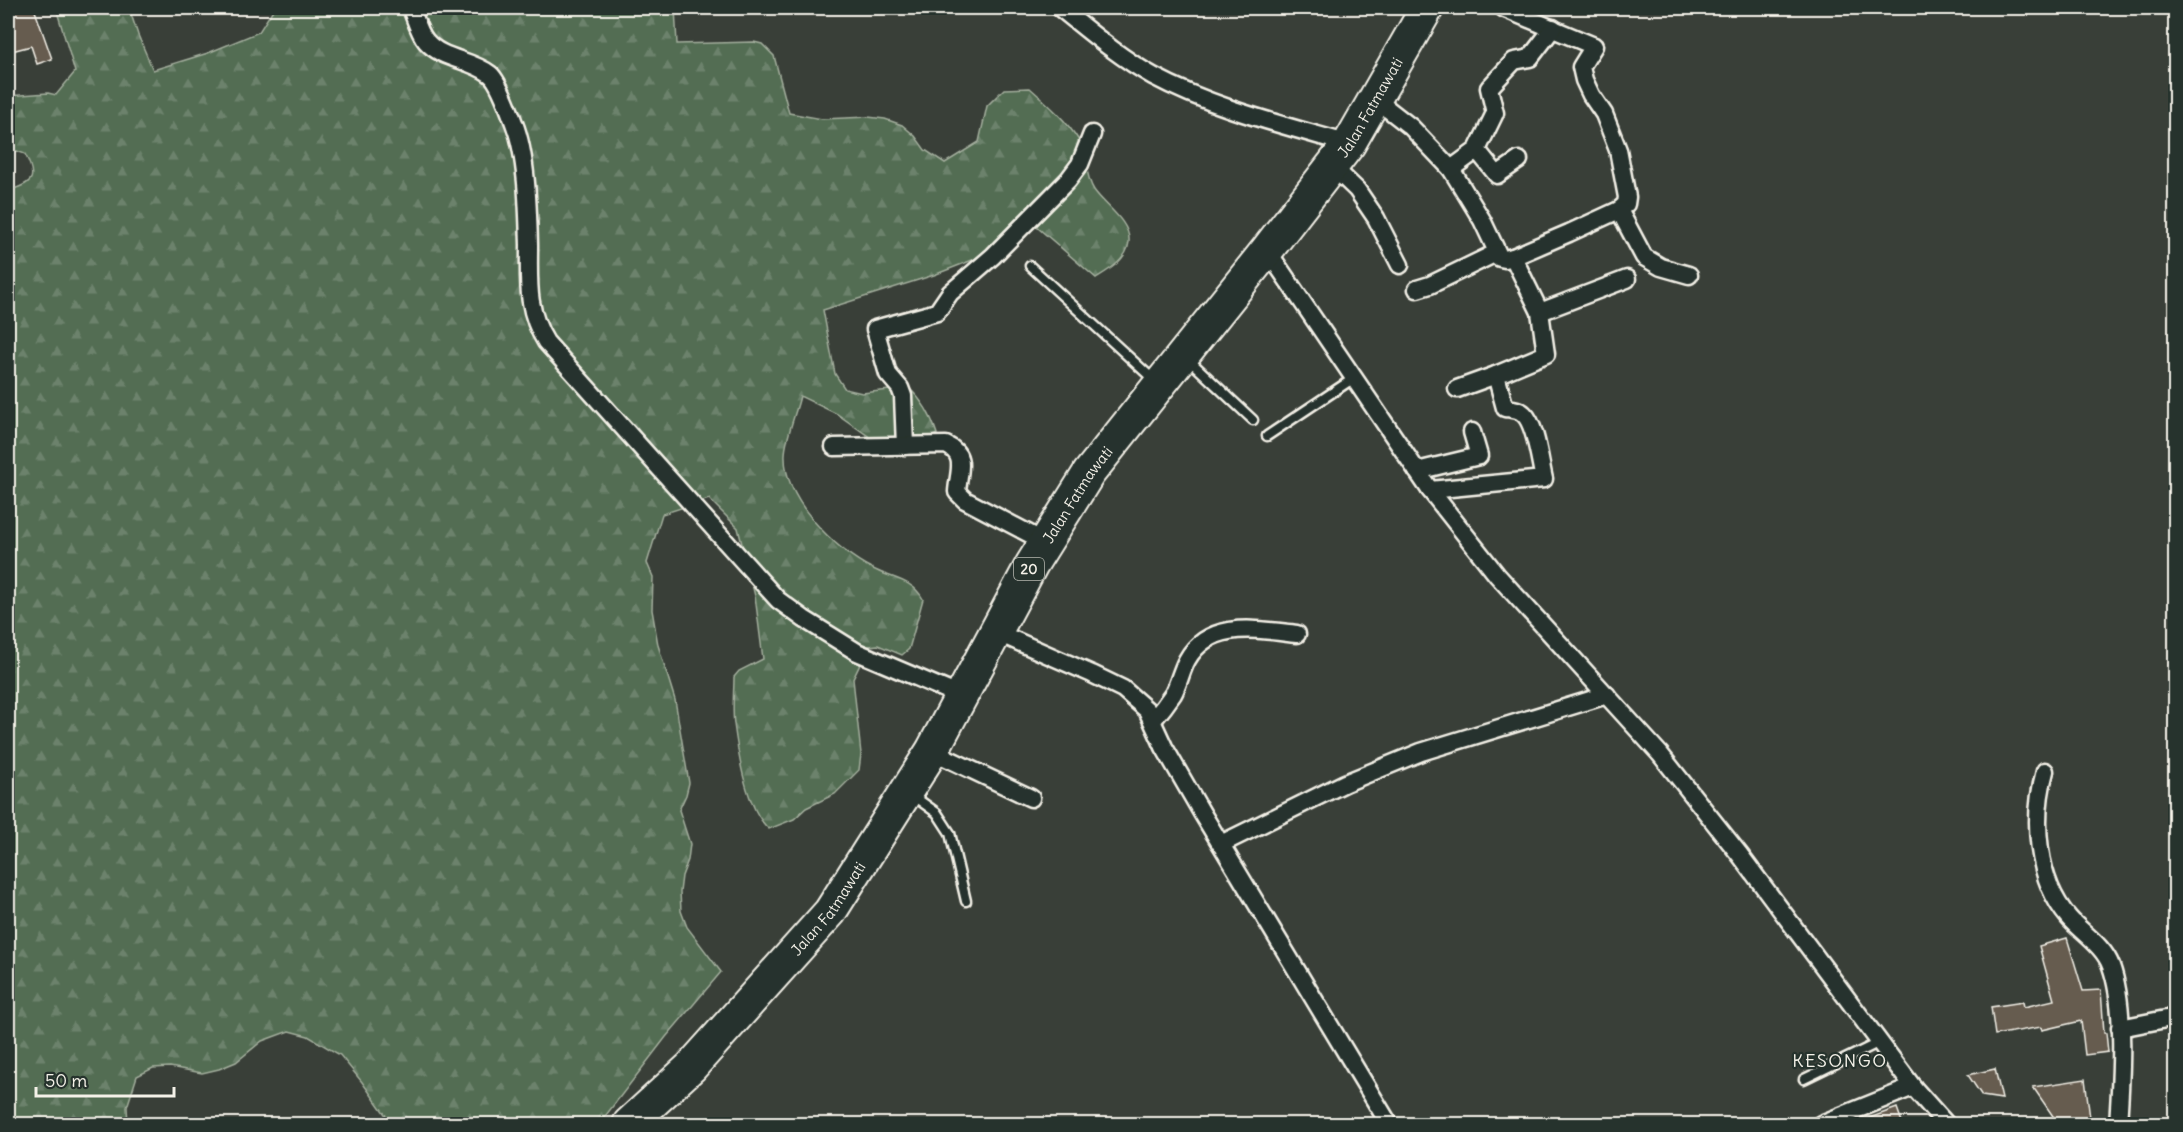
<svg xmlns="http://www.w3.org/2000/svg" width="2183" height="1132" viewBox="0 0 2183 1132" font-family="Delius,sans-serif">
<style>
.forest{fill:url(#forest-firs);stroke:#a4af9e;stroke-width:1.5}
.building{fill:#665c50;stroke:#f4f1e8;stroke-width:1.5}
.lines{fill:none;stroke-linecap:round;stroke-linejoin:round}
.lane-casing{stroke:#f4f1e8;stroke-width:13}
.street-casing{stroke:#f4f1e8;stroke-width:21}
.highway-casing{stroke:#f4f1e8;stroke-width:36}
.lane{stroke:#26332d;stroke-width:8}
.street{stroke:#26332d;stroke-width:16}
.highway{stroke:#26332d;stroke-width:32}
.labels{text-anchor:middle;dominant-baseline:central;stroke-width:4.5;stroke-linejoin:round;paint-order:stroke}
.shield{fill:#26332d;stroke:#b6b8b0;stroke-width:1.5}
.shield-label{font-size:14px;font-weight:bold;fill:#f4f1e8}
.street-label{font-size:15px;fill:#f4f1e8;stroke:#26332d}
.quarter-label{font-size:18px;letter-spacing:1.5px;fill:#f4f1e8;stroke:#26332d}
</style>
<defs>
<pattern id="forest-firs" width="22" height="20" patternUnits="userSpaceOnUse" patternTransform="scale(1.5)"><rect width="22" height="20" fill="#536d53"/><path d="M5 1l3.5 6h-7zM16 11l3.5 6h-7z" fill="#6c826c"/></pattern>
</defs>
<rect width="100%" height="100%" fill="#393f38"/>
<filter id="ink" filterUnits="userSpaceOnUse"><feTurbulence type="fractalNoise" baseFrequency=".0167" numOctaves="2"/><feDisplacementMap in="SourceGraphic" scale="12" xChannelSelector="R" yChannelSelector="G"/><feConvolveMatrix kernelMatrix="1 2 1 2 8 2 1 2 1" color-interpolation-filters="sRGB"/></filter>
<g filter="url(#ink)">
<path class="forest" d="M56,8H129L138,35L153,70L208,53L259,32L274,8H675L677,44L754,42L762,44L774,56L789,113L822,119L868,117L885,119L902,125L915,136L925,150L945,163L979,142L987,106L1004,89L1030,88C1048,104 1067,121 1080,142C1088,155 1084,175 1094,190C1104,205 1131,222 1129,242C1127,260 1109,270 1096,278L1031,222L975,259L934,275L823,310L835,374L845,389L862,393L909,388C923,401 931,415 937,434L903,449L881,445L837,414L800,396C796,413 786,437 785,454C783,499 835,550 873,569C892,579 912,579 923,599L909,649L902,655L878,645L869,646L853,679L861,754L859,770L835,794L806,808L794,819L769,829C746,809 738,753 734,724C732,708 734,692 734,677L739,671L763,659L755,596L738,528L709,499L662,514L647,563L653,577L652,610L658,645L675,700L689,783L686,795L679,810L690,844L688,860L682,876L680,892L681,911L687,927L721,972L666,1037L603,1119L597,1124H392L362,1082L340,1055L308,1036L289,1031L262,1041L236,1062L219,1069L202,1073L170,1067L153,1068L137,1076L127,1107L128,1124H8V191C33,183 38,179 25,154L17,151L8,152V96L48,93L56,95L75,72Z"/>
<g class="building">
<path d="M8,8H34L52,59L37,64L31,46L8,52Z"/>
<path d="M2067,938L2083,991L2101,990L2104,1033H2106L2108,1052L2085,1055L2081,1021L2042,1030L2041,1027L1995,1035L1991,1007L2023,1002L2024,1007L2054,1000L2039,946Z"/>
<path d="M1995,1069L2002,1099L1982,1096L1968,1075Z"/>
<path d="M2085,1079L2090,1118L2057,1122L2033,1087Z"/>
<path d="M1897,1108L1903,1125H1857L1856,1123Z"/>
</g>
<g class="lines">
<g class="lane-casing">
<g id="lane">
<path d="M1030,266L1155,381"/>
<path d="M1188,359L1253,420"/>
<path d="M1267,436L1354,378"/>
<path d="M912,795L937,813L950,833L966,901"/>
<path d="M1804,1079L1880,1042"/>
</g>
</g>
<g class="street-casing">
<g id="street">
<path d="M411,8C415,18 419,33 426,41C442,60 471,59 490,74C499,81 510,112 514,123C527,156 528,209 529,245C529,281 526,310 546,342L778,600L804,619L857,652L963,697"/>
<path d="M1060,8C1090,32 1119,57 1153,76C1213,108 1283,125 1349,144"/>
<path d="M1375,99L1411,127L1451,169L1482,220L1500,258L1505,259L1513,257L1569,233L1619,210L1626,204L1627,197L1618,150L1604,114L1591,95L1584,80L1581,67L1594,46L1503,8"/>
<path d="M1477,150L1497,175L1519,160"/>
<path d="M1332,166L1357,190L1376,218L1400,265"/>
<path d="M1451,169L1477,150L1495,113L1489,88L1514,61L1530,58L1553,28"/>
<path d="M1619,210L1644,257L1661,267L1689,275"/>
<path d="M1267,250L1430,490L1497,575L1660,754L1740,855L1913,1087L1946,1124"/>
<path d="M1417,289L1430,285L1496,253"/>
<path d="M1540,312L1627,279"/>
<path d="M1457,389L1496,375"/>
<path d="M905,446L903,396L900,388L888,374L875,329L937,312L950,293L993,256L1068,180L1080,164L1092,134"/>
<path d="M834,447L946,445C968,455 958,473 957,492L965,500L1045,542"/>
<path d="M1417,471L1479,456L1472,432"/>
<path d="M1430,490L1544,479C1540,463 1536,425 1524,414C1519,409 1512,409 1505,408L1496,375L1546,354L1540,312L1513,257"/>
<path d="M996,632L1092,674L1123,689L1147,710L1164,747L1202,813L1389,1124"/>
<path d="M1153,720C1160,712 1167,703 1173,694C1179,683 1181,671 1187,660C1210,619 1258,630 1297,634"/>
<path d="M932,751L1031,798"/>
<path d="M2045,771C2032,818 2036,880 2069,918C2082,933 2104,946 2111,966C2126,1008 2121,1079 2118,1124"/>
<path d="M1221,844L1345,783L1421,752L1607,695"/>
<path d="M2120,1028L2176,1017"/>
<path d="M1821,1124L1913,1087"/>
</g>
</g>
<g class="highway-casing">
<g id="highway">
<path id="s1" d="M629,1124L691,1067L830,912L932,751L1032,564L1089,473L1267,250L1349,144L1427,8"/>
</g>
</g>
<use href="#lane" class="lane"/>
<use href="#street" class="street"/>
<use href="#highway" class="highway"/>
</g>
</g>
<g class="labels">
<rect class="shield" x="1014" y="558" width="30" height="22" rx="4.5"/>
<g class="shield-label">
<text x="1029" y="569">20</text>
</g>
<g class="street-label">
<text stroke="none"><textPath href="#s1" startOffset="1264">Jalan Fatmawati</textPath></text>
<text stroke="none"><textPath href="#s1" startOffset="778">Jalan Fatmawati</textPath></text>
<text stroke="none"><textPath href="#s1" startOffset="294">Jalan Fatmawati</textPath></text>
</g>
<g class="quarter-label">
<text x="1840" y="1060">KESONGO</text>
</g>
</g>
<rect width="2183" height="1132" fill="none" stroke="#26332d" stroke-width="30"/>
<rect x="15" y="15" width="2153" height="1102" fill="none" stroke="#f4f1e8" stroke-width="2" filter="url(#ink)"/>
<path d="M36 1087v9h138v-9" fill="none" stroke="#f4f1e8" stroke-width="3"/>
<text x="45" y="1087" font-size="18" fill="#f4f1e8" stroke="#26332d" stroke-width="4.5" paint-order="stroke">50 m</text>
</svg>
